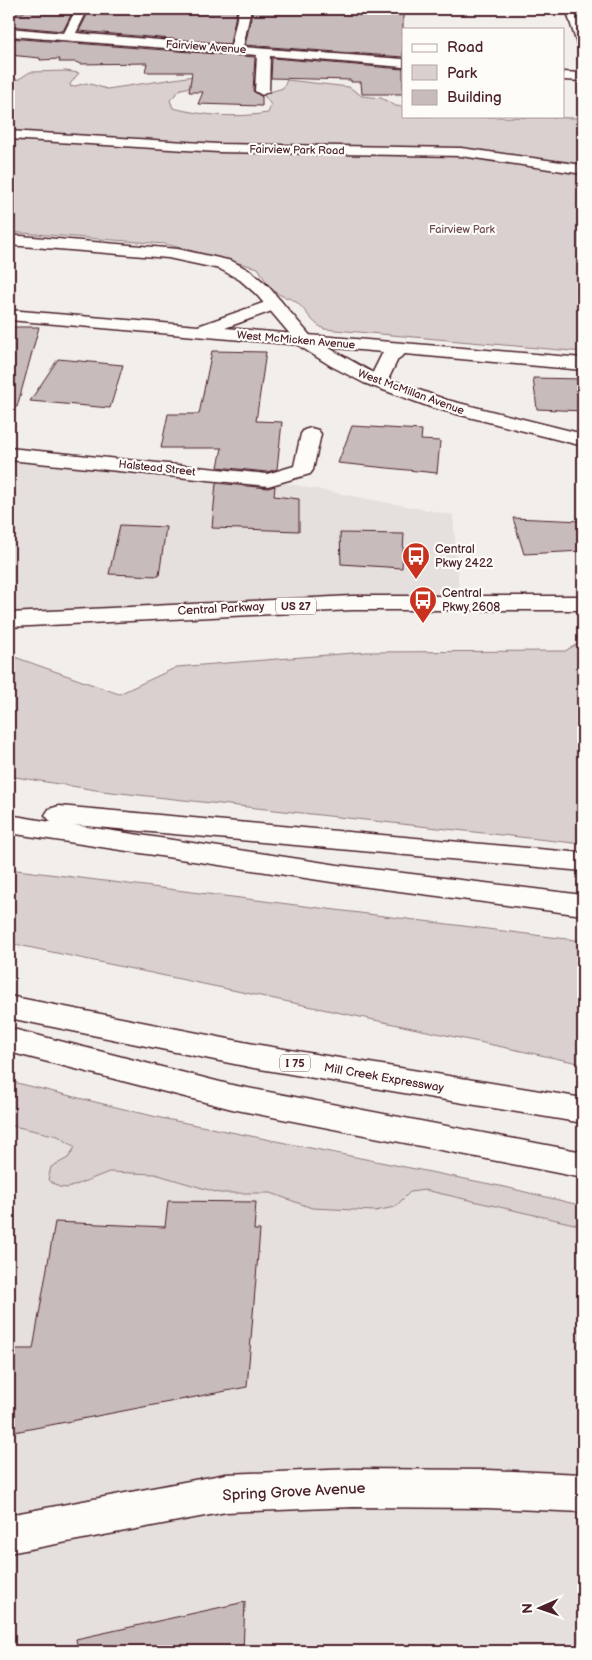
<svg xmlns="http://www.w3.org/2000/svg" width="592" height="1660" viewBox="0 0 592 1660" font-family="'Balsamiq Sans',sans-serif">
<style>
.built{fill:#e5dfdd}
.green{fill:#d9d0cf;stroke:#92787d}
.building{fill:#c8bbbb;stroke:#4a1f2b}
.lines{fill:none;stroke-linecap:round;stroke-linejoin:round}
.minor-casing{stroke:#4a1f2b;stroke-width:3}
.major-casing{stroke:#4a1f2b;stroke-width:3}
.highway-casing{stroke:#4a1f2b;stroke-width:3}
.minor{fill:#fdfcf7;fill-rule:evenodd}
.major{fill:#fdfcf7;fill-rule:evenodd}
.highway{fill:#fdfcf7;fill-rule:evenodd}
.labels{text-anchor:middle;dominant-baseline:central;stroke-width:4.5;stroke-linejoin:round;paint-order:stroke}
.far-street-label{font-size:11px;fill:#4a1f2b;stroke:#fdfcf7}
.far-park-label{font-size:11px;fill:#6e4b54;stroke:#fdfcf7}
.shield{fill:#fdfcf7;stroke:#806168;stroke-width:1}
.shield-label{font-size:11px;font-weight:bold;fill:#4a1f2b}
.poi-label{font-size:12px;fill:#4a1f2b;stroke:#fdfcf7;text-anchor:start}
.street-label{font-size:12px;fill:#4a1f2b;stroke:#fdfcf7}
.near-street-label{font-size:15px;fill:#4a1f2b;stroke:#fdfcf7}
</style>
<rect width="100%" height="100%" fill="#f2efeb"/>
<filter id="ink" filterUnits="userSpaceOnUse"><feTurbulence type="fractalNoise" baseFrequency=".02" numOctaves="2"/><feDisplacementMap in="SourceGraphic" scale="10" xChannelSelector="R" yChannelSelector="G"/><feConvolveMatrix kernelMatrix="1 2 1 2 8 2 1 2 1" color-interpolation-filters="sRGB"/></filter>
<g filter="url(#ink)">
<g class="built">
<path d="M9,454L268,480L453,515L460,603H352L9,620Z"/>
<path d="M9,1091L583,1219V1651H9Z"/>
</g>
<g class="green">
<path d="M66,71L79,73L70,84L71,87L87,83L107,89L207,74V84L181,89L170,100L173,108C204,116 236,118 268,113L271,105L263,94L283,88L287,80L349,87L362,96L381,98L396,106L403,107V116L583,118V352L324,329C309,321 306,309 295,301C290,298 282,297 277,293C266,287 264,276 258,268L165,244L9,232V81L19,79L30,72Z"/>
<path d="M583,641V844L102,791L9,776V655L119,694L177,667L365,652L565,651Z"/>
<path d="M9,869L583,941V1064L9,943Z"/>
<path d="M9,1081L161,1118L505,1187L583,1206V1226L425,1190L410,1192L395,1207L375,1211L312,1208L271,1193H219L155,1174L109,1172L68,1188L59,1187L48,1180L51,1167L68,1158L75,1147L58,1136L9,1125Z"/>
</g>
<g class="building">
<path d="M25,9H74L63,31L9,26V13H23Z"/>
<path d="M90,9H237L230,44L79,31Z"/>
<path d="M253,9H403V57L245,45Z"/>
<path d="M9,38L255,57L253,91L262,97V106L198,104L203,92H189L192,72H145L147,63L80,64L76,62H59L60,59L40,60V58L9,55Z"/>
<path d="M272,58L403,69V94H362L361,82H351V80L271,78Z"/>
<path d="M9,327H39L17,407L9,406Z"/>
<path d="M212,351L266,352L256,421L282,422L277,469L267,472L218,467L222,448H161L168,414H199Z"/>
<path d="M58,359L123,365L110,408L30,401Z"/>
<path d="M533,378L583,379V411L537,409Z"/>
<path d="M352,426L422,430L421,440L440,441L437,473L338,463Z"/>
<path d="M216,483L268,488L275,486L274,496L299,499V531L212,528Z"/>
<path d="M513,518L583,521V551L524,554Z"/>
<path d="M120,525L166,527L159,576L109,574Z"/>
<path d="M340,533L404,534L402,568L341,564Z"/>
<path d="M168,1201L256,1202L254,1230H260L247,1387L9,1433V1349H33L55,1222L165,1227Z"/>
<path d="M245,1602L243,1651H78L76,1639Z"/>
</g>
<g class="lines">
<g class="minor-casing">
<g id="minor">
<path d="M76,9H88L76,33L231,46L239,9H251L243,47L403,59V67L270,56L269,91L262,95L255,91L257,55L9,36V28L64,33Z"/>
<path d="M566,9H578L583,25V48L577,44Z"/>
<path d="M563,72L583,73V81L563,80Z"/>
<path d="M9,131L218,144L461,148L583,165V174L461,156L218,152L9,139Z"/>
<path d="M274,299L280,300L283,304L280,308L225,328L583,358V370L405,354L398,359L385,386H371L368,382L383,352L9,320V310L198,326Z"/>
<path d="M311,428L318,430L321,434L313,470L310,474L268,486L9,460V448L267,474L294,466L301,434L304,430Z"/>
</g>
</g>
<g class="major-casing">
<g id="major">
<path d="M9,235L178,249L232,261L252,272L268,286L313,339L377,375L447,400L583,434V446L433,408L364,383L331,366L301,347L256,294L240,280L220,269L168,258L9,245Z"/>
<path d="M352,596H583V610H352L9,627V613Z"/>
<path d="M353,1469L488,1470L583,1474V1512L488,1508L353,1507L226,1512L9,1553V1515L226,1474Z"/>
</g>
</g>
<g class="highway-casing">
<g id="highway">
<path d="M59,806L583,853V871L74,825L338,865L583,895V915L338,883L9,833V815L51,822L45,815L49,809Z"/>
<path d="M9,996L254,1044L583,1098V1123L254,1068L9,1018Z"/>
<path d="M9,1028L232,1085L583,1152V1178L232,1109L9,1052Z"/>
</g>
</g>
<use href="#minor" class="minor"/>
<use href="#major" class="major"/>
<use href="#highway" class="highway"/>
</g>
</g>
<defs>
<g id="bus-pin" transform="scale(1.4375)"><path d="M0 17L-7.5 6A9.5 9.5 0 1 1 7.5 6Z" fill="#c8321e" stroke="#fdfcf7"/><path d="M-5-6H5V4H4V6H2V4H-2V6H-4V4H-5ZM-3.5-4V0h7V-4ZM-3.5 1.2v1.5H-2V1.2ZM2 1.2v1.5H3.5V1.2Z" fill="#fff"/></g>
</defs>
<g fill-rule="evenodd">
<use href="#bus-pin" x="416" y="556"/>
<use href="#bus-pin" x="423" y="600"/>
</g>
<g class="labels">
<g class="far-street-label">
<text transform="translate(206 47) rotate(4)">Fairview Avenue</text>
<text transform="translate(297 150) rotate(1)">Fairview Park Road</text>
<text transform="translate(296 340) rotate(5)">West McMicken Avenue</text>
<text transform="translate(411 392) rotate(20)">West McMillan Avenue</text>
<text transform="translate(157 468) rotate(6)">Halstead Street</text>
</g>
<g class="far-park-label">
<text x="462" y="229">Fairview Park</text>
</g>
<g class="shield">
<rect x="276" y="597.5" width="40" height="17" rx="4"/>
<rect x="280" y="1054.5" width="30" height="17" rx="4"/>
</g>
<g class="shield-label">
<text x="296" y="606">US 27</text>
<text x="295" y="1063">I 75</text>
</g>
<g class="poi-label">
<text x="435" y="549">Central<tspan x="435" dy="14">Pkwy 2422</tspan></text>
<text x="442" y="593">Central<tspan x="442" dy="14">Pkwy 2608</tspan></text>
</g>
<g class="street-label">
<text transform="translate(221 609) rotate(-3)">Central Parkway</text>
<text transform="translate(384 1078) rotate(10)">Mill Creek Expressway</text>
</g>
<g class="near-street-label">
<text transform="translate(294 1492) rotate(-3)">Spring Grove Avenue</text>
</g>
</g>
<rect width="592" height="1660" fill="none" stroke="#fdfcf7" stroke-width="30"/>
<rect x="15" y="15" width="562" height="1630" fill="none" stroke="#4a1f2b" stroke-width="2" filter="url(#ink)"/>
<rect x="402" y="28" width="162" height="90" fill="#fdfcf7" stroke="#b5a4a5"/>
<rect x="412" y="44" width="25" height="8" fill="#fdfcf7" stroke="#b5a4a5"/>
<text x="447" y="52" font-size="15" fill="#4a1f2b">Road</text>
<rect x="412" y="65" width="25" height="15" fill="#d9d0cf" stroke="#b5a4a5"/>
<text x="447" y="78" font-size="15" fill="#4a1f2b">Park</text>
<rect x="412" y="90" width="25" height="15" fill="#c8bbbb" stroke="#b5a4a5"/>
<text x="447" y="102" font-size="15" fill="#4a1f2b">Building</text>
<g transform="translate(540 1608) rotate(268)" stroke="#fdfcf7" stroke-width="4" paint-order="stroke">
<path d="M0-4L9 19L0 12L-9 19Z" fill="#4a1f2b"/>
<text y="-8" font-size="14" font-weight="bold" text-anchor="middle" fill="#4a1f2b">N</text>
</g>
</svg>
